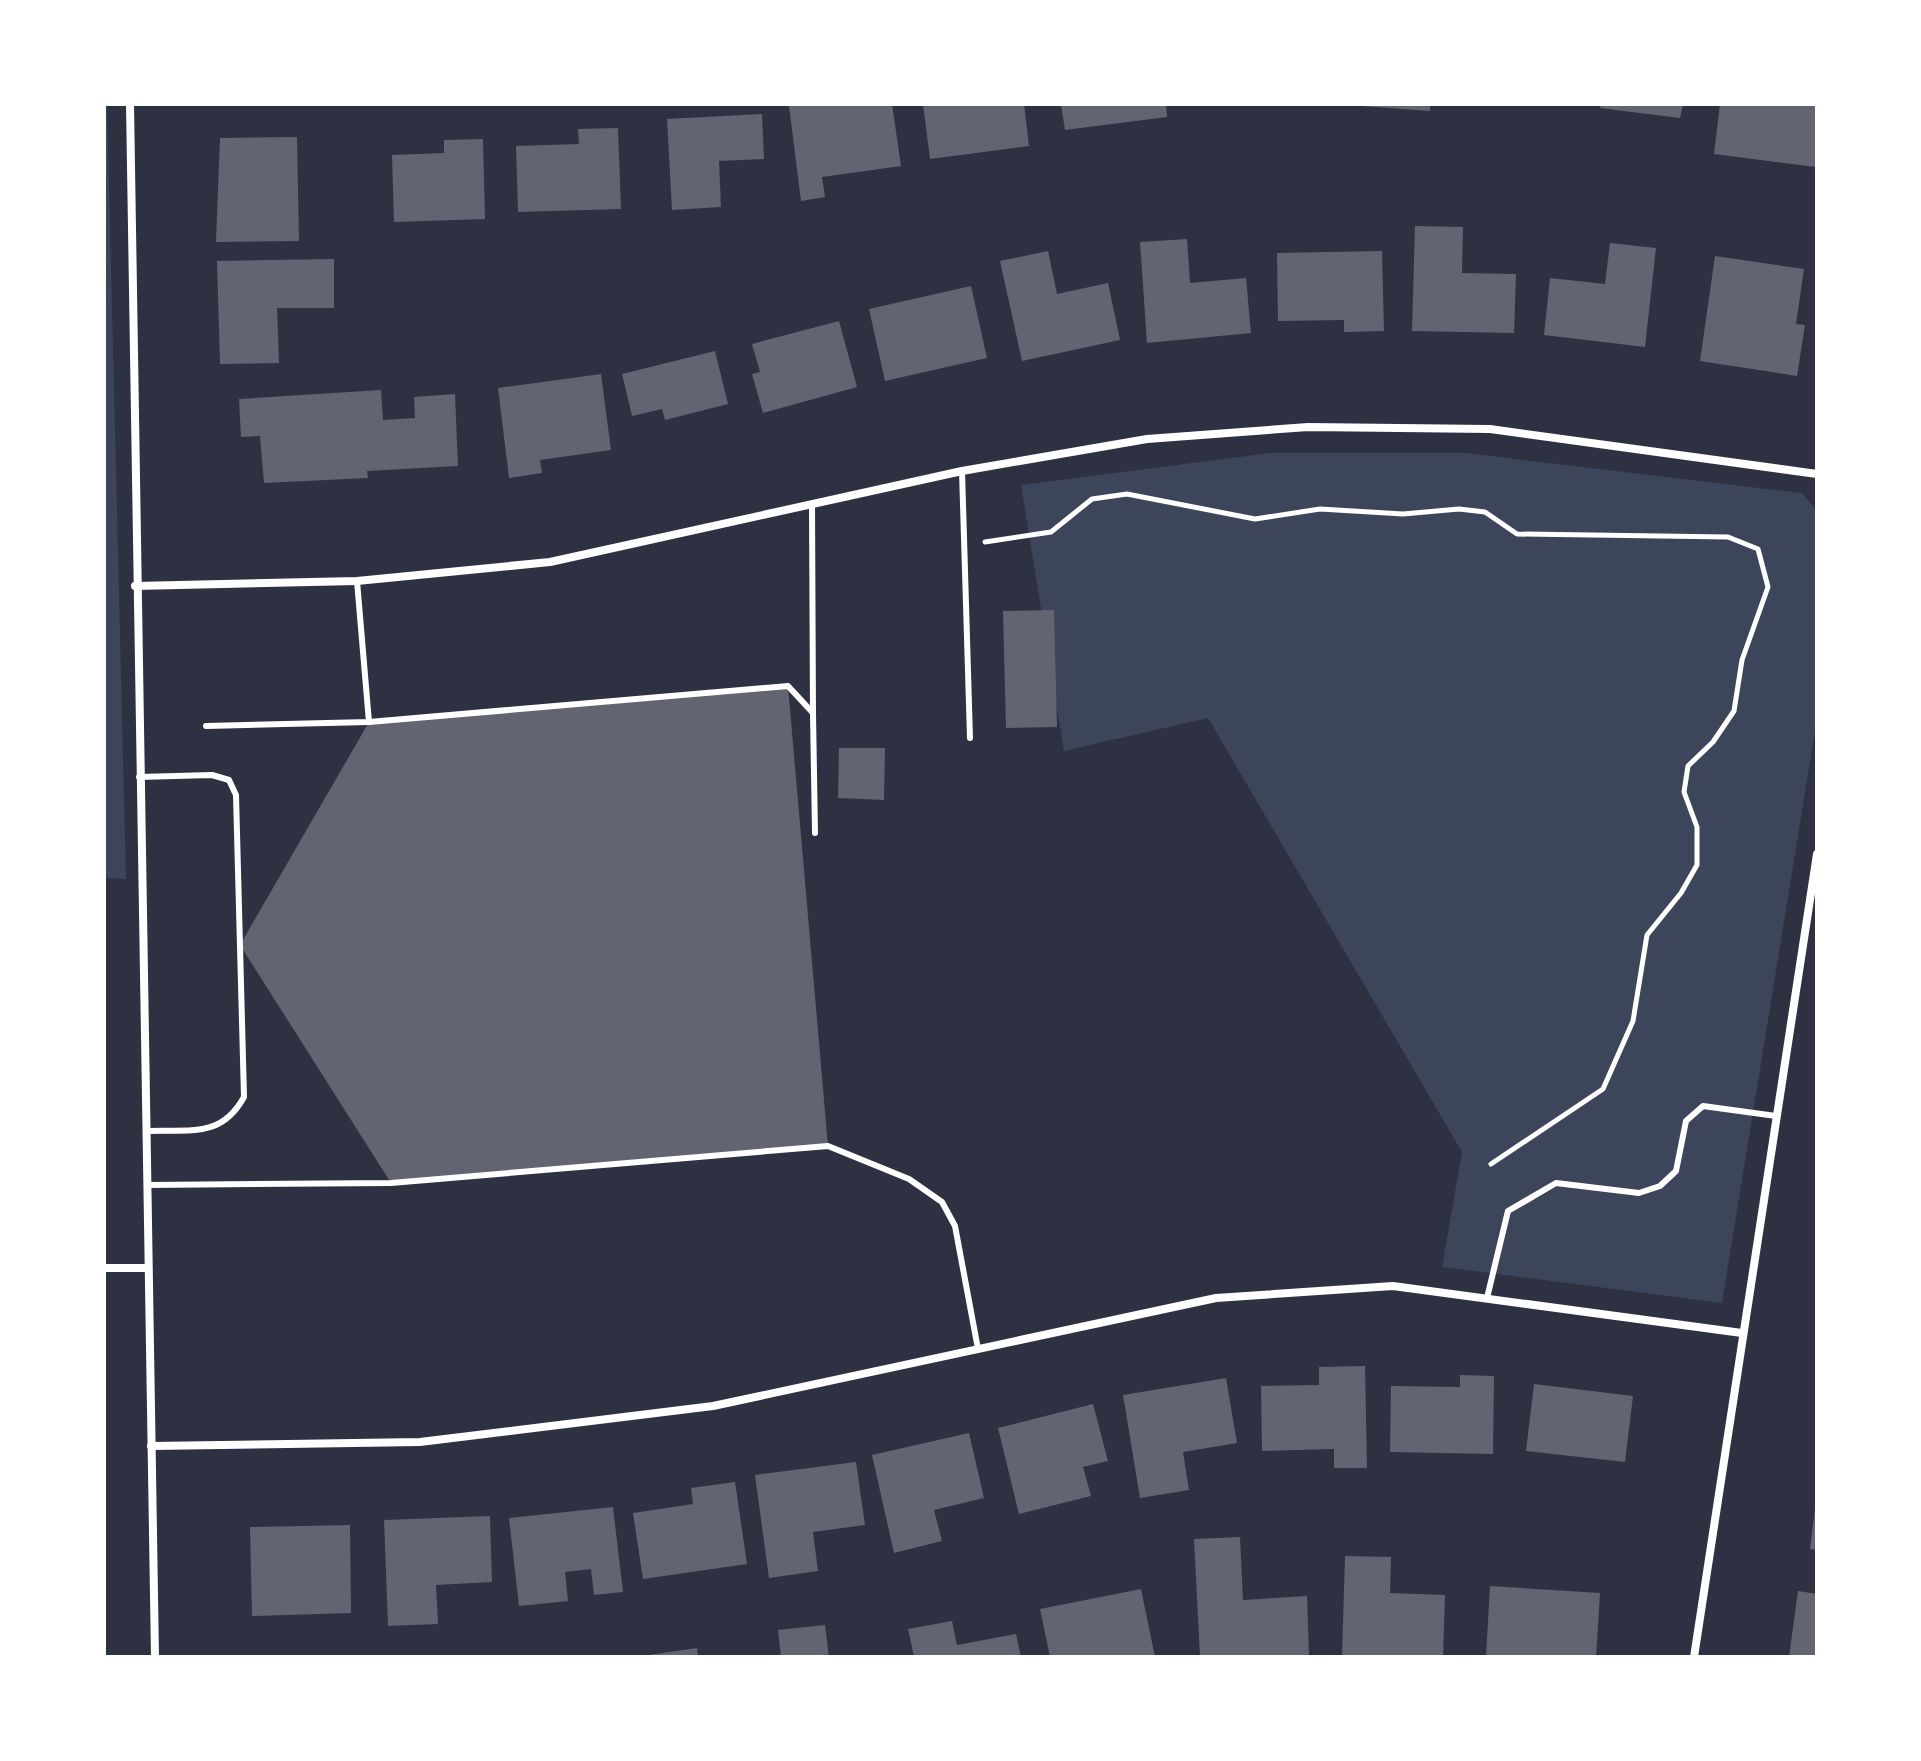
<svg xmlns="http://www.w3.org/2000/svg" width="1921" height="1761" viewBox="0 0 1921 1761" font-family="'Asap Condensed',sans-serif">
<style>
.green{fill:#3c4559}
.building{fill:#626471}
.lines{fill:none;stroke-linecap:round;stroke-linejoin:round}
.path{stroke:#fff;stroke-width:5}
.service{stroke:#fff;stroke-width:6}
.minor{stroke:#fff;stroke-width:8}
</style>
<rect width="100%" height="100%" fill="#2d3142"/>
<g class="green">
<path d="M104,104H107L126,879L104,878Z"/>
<path d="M1270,453H1466L1802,493L1817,511V719L1722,1303L1442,1267L1462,1152L1208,718L1064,751L1021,485Z"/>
</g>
<g class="building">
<path d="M804,104H892L901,166L822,177L825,197L801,201L789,106Z"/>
<path d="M923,104H1024L1029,146L930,159Z"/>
<path d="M1061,104H1166L1167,117L1065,130Z"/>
<path d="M1334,104H1430V111Z"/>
<path d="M1601,104H1683L1680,118L1600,108Z"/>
<path d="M1720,104H1817L1816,167L1714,154Z"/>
<path d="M762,114L764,159L719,161L721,207L672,210L667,119Z"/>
<path d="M618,128L621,209L518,212L516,146L579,144L578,129Z"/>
<path d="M297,137L299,241L216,242L220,138Z"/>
<path d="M483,139L485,219L394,222L392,155L444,153V140Z"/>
<path d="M1415,226L1463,227L1462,273L1516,274L1514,333L1412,331Z"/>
<path d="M1187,239L1190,283L1246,278L1251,333L1147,343L1140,242Z"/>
<path d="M1610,243L1656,248L1645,347L1544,335L1550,278L1605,284Z"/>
<path d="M1048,251L1057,294L1108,283L1120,340L1022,361L1000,261Z"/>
<path d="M1382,251L1384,331L1344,332V320L1278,321L1277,253Z"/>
<path d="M1715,256L1804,269L1796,324L1805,325L1797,376L1700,361Z"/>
<path d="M334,259V308H277L279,363L220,364L217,261Z"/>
<path d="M971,286L987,358L885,381L869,309Z"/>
<path d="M839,321L857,387L763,413L752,374L760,372L752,344Z"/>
<path d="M715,351L728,404L665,420L662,409L632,416L622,374Z"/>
<path d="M601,374L611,450L540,460L542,473L509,478L498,388Z"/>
<path d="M381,390L383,420L415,418L414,397L455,394L458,466L367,471L368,478L264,483L260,436L241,437L239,399Z"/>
<path d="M1054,610L1057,727L1006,728L1003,611Z"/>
<path d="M788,686L828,1146L391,1183L240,945L369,722Z"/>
<path d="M839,748H885L884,800L838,798Z"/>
<path d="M1365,1366L1367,1468H1334V1449L1262,1451L1261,1386L1319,1385V1367Z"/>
<path d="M1460,1375L1494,1376L1493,1454L1390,1452L1391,1386L1460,1387Z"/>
<path d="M1226,1378L1237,1443L1183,1452L1189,1490L1140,1498L1123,1395Z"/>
<path d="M1534,1384L1633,1396L1625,1462L1526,1451Z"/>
<path d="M1093,1404L1108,1461L1083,1467L1091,1496L1019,1514L998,1428Z"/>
<path d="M969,1433L984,1498L934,1510L942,1541L894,1553L872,1455Z"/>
<path d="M856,1462L865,1525L813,1532L818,1571L769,1578L755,1475Z"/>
<path d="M735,1482L747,1564L643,1579L633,1513L693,1504L691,1488Z"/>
<path d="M613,1507L623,1592L594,1595L591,1569L565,1572L568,1601L519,1606L509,1518Z"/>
<path d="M1815,1509H1817V1550L1810,1549Z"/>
<path d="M490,1516L492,1582L436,1585L438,1624L388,1626L384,1520Z"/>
<path d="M350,1525L351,1613L252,1616L250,1527Z"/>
<path d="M1240,1537L1243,1600L1307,1596L1309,1655L1200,1657L1194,1539Z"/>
<path d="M1345,1556L1391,1557L1390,1593L1445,1595L1443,1657L1342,1656Z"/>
<path d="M1490,1586L1600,1593L1596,1657H1486Z"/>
<path d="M1141,1589L1155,1657H1050L1040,1609Z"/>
<path d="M1798,1591L1817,1594V1657H1789Z"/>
<path d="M952,1621L957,1645L1016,1634L1021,1657H914L908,1629Z"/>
<path d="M825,1625L829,1657H781L778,1630Z"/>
<path d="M697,1648L698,1657H649V1655Z"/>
</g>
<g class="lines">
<path class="path" d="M985,542L1051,532L1092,499L1127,494L1255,519L1320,509L1403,514L1459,509L1485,512L1517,534L1728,537L1758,549L1768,587L1742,660L1734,711L1713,742L1688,766L1684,792L1697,827V865L1681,893L1647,935L1633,1021L1603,1089L1491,1164"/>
<g class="service">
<path d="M962,471L970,738"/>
<path d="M357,581L369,722"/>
<path d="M813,713L815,833"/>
<path d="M206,726L369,722L788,686L813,713L812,504"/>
<path d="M139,777L212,775L229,780L236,795L244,1097C221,1139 189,1129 146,1131"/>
<path d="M147,1185L391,1183L828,1146L909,1179L942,1202L955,1226L978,1349"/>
<path d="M1487,1298L1508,1211L1556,1183L1639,1193L1660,1186L1676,1171L1686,1121L1703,1106L1776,1116"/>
</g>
<g class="minor">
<path d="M130,104L155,1657"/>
<path d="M135,586L357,581L550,562L962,471L1147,439L1308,427L1490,429L1817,474"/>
<path d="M104,1268H148"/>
<path d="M151,1446L420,1442L713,1406L1216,1298L1393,1286L1742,1333"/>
<path d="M1694,1657L1817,854"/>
</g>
</g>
<rect width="1921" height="1761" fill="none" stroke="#ffffff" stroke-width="212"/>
</svg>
